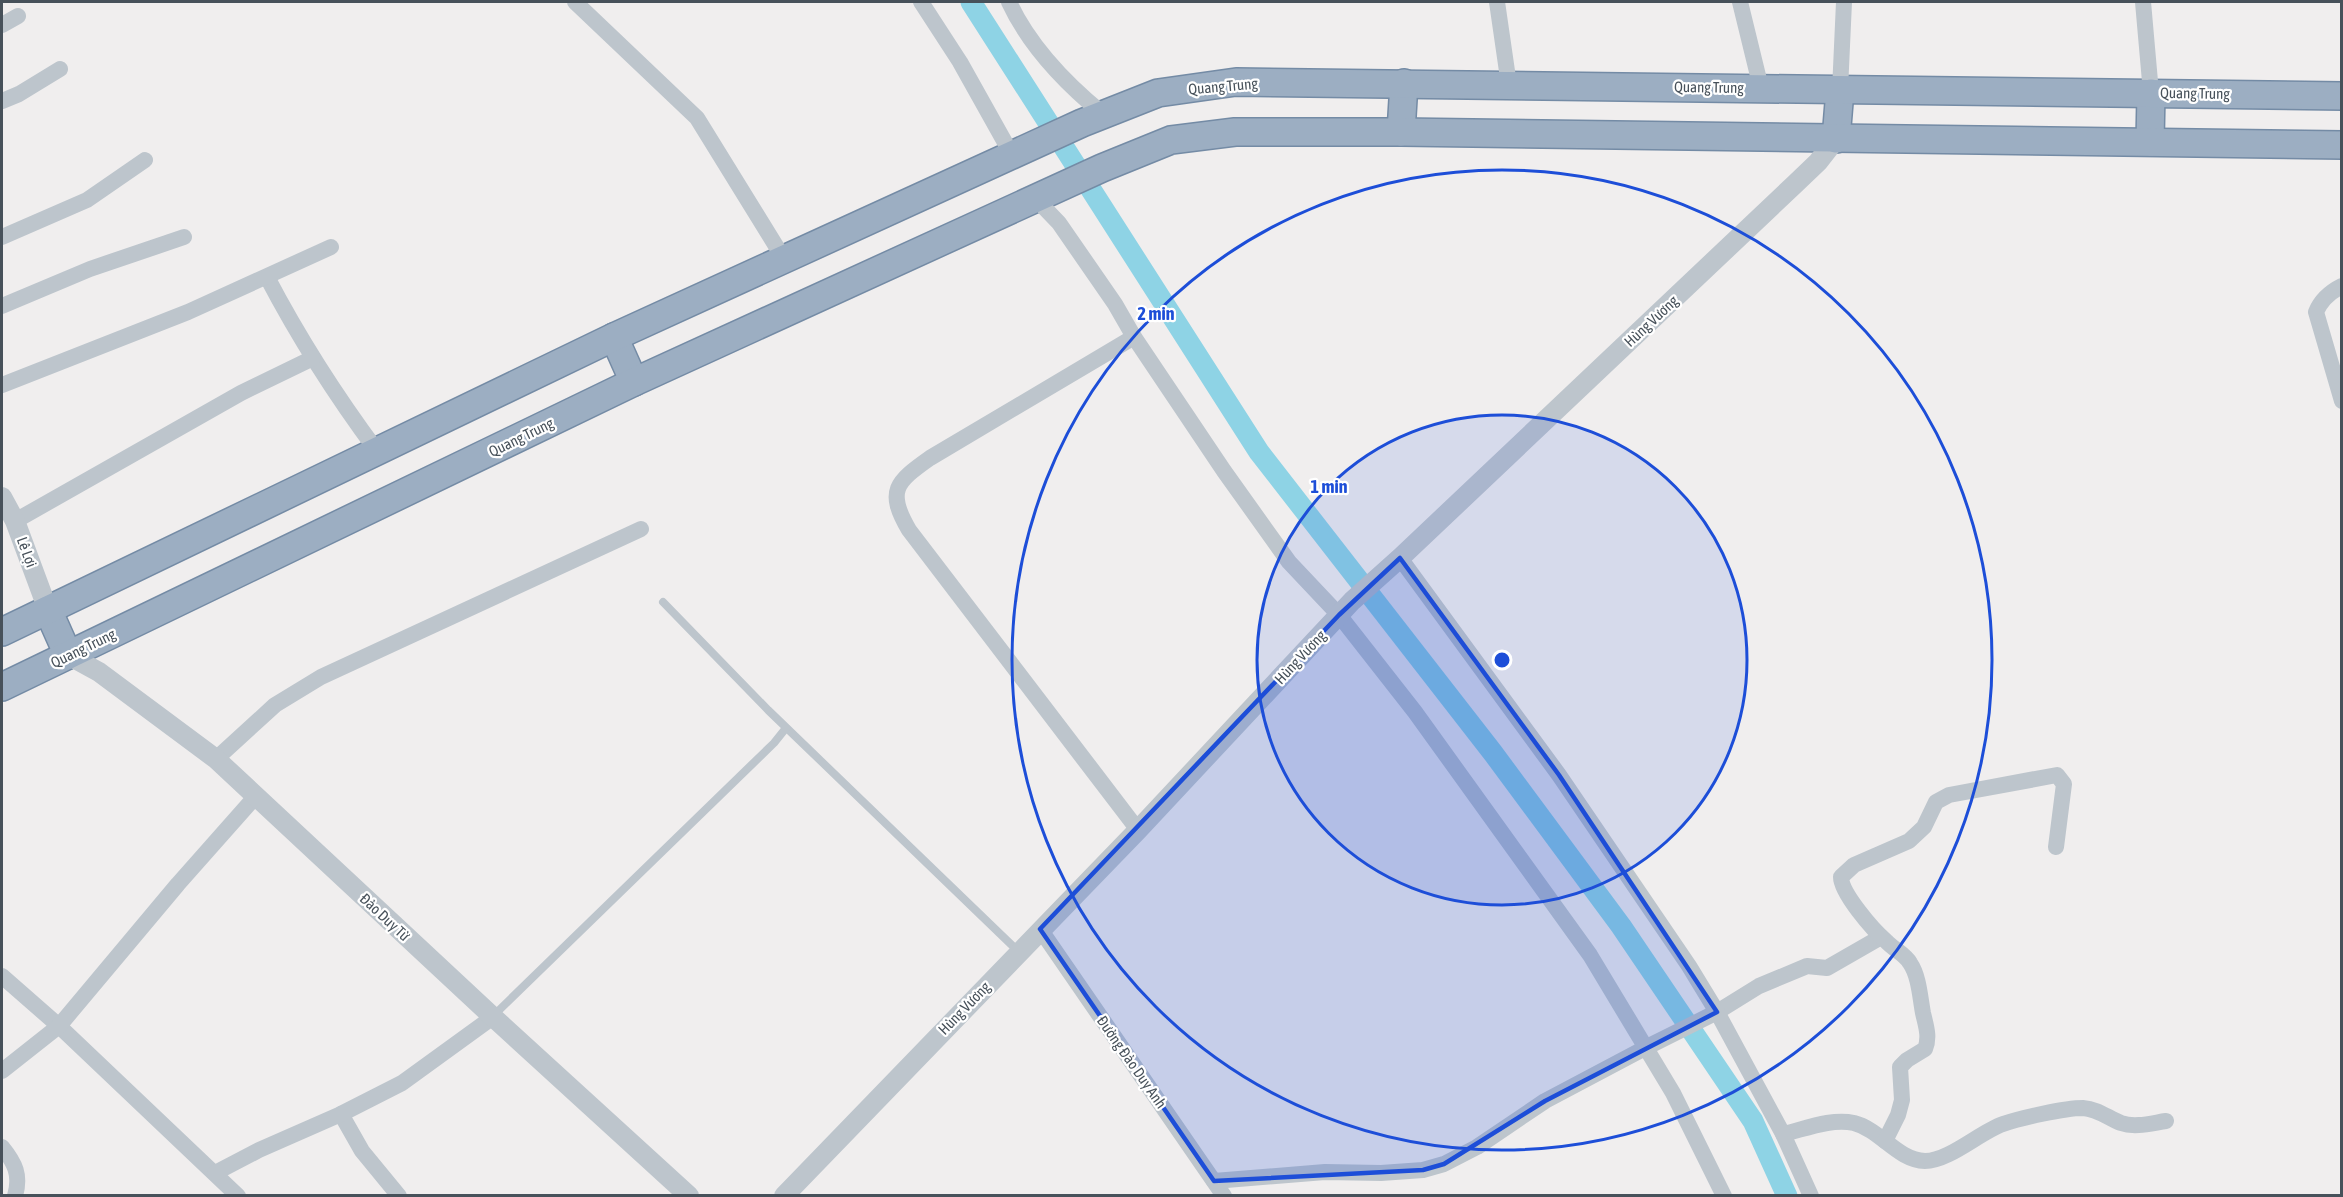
<svg xmlns="http://www.w3.org/2000/svg" width="2343" height="1197" viewBox="0 0 2343 1197" font-family="'Asap Condensed',sans-serif">
<style>
.lines{fill:none;stroke-linecap:round;stroke-linejoin:round}
.canal{stroke:#8ed3e5;stroke-width:21}
.trunk-casing{stroke:#748ba5;stroke-width:30}
.service{stroke:#bdc5cc;stroke-width:8}
.minor{stroke:#bdc5cc;stroke-width:16}
.tertiary{stroke:#bdc5cc;stroke-width:20}
.trunk{stroke:#9caec2;stroke-width:27}
.marked{fill:#1d4ed8;fill-opacity:0.2;stroke:#1d4ed8;stroke-width:4.5;stroke-linejoin:round}
.ring{fill:none;stroke:#1d4ed8;stroke-width:3}
.labels{text-anchor:middle;dominant-baseline:central;stroke-width:4.5;stroke-linejoin:round;paint-order:stroke}
.street-label{font-size:15px;fill:#47515a;stroke:#fff}
.centre{fill:#1d4ed8;stroke:#fff;stroke-width:3}
.ring-label{font-size:18px;text-anchor:middle;font-weight:bold;fill:#1d4ed8;stroke:#fff;stroke-width:4.5;stroke-linejoin:round;paint-order:stroke}
</style>
<rect width="100%" height="100%" fill="#f0eeee"/>
<g class="lines">
<path class="canal" d="M971,2L1259,452L1493,753L1621,926L1753,1121L1787,1196"/>
<g class="trunk-casing">
<g id="trunk">
<path d="M1401,132L1404,83"/>
<path d="M1836,139L1840,90"/>
<path d="M2150,142L2151,93"/>
<path d="M614,337L634,382"/>
<path d="M48,610L68,655"/>
<path d="M2,632L614,337L1082,123L1158,93L1236,82L2342,96"/>
<path d="M2,687L634,382L1102,168L1171,140L1235,132H1401L2342,145"/>
</g>
</g>
<g class="service">
<path d="M663,602L768,710L1018,951"/>
<path d="M493,1016L774,743L786,728"/>
</g>
<g class="minor">
<path d="M575,2L697,118L784,259"/>
<path d="M921,2L960,62L1012,155"/>
<path d="M1009,2C1030,47 1065,83 1103,114"/>
<path d="M1497,2L1509,85"/>
<path d="M1740,2L1761,88"/>
<path d="M2143,2L2151,93"/>
<path d="M2,25L18,16"/>
<path d="M1840,90L1844,2"/>
<path d="M2,101L19,94L60,69"/>
<path d="M1036,199L1059,223L1115,304L1134,337L1224,471L1289,562L1339,615L1415,712L1590,955L1673,1093L1724,1196"/>
<path d="M2,237L87,200L145,160"/>
<path d="M267,277C299,338 336,396 377,451"/>
<path d="M2342,286C2330,292 2321,300 2316,312L2342,401"/>
<path d="M2,306L90,269L184,237"/>
<path d="M1134,337L930,458C896,482 886,491 909,530L1138,830"/>
<path d="M2,385L188,312L331,247"/>
<path d="M15,521L241,393L313,358"/>
<path d="M1400,558L1559,775L1689,966L1717,1012L1759,986L1807,966L1827,968L1881,937"/>
<path d="M216,759L275,705L321,677L641,529"/>
<path d="M1040,929L1224,1196"/>
<path d="M2,976L59,1026L238,1196"/>
<path d="M2,1071L59,1026L178,884L255,797"/>
<path d="M341,1114L362,1151L399,1196"/>
<path d="M1783,1134C1805,1129 1831,1118 1854,1123C1881,1130 1897,1160 1925,1161C1949,1161 1980,1132 2003,1124C2021,1118 2064,1108 2083,1108C2098,1109 2108,1118 2121,1123C2135,1128 2152,1123 2166,1121"/>
<path d="M1885,1141L1898,1115L1902,1100L1900,1067L1907,1060L1925,1049C1930,1037 1926,1026 1923,1013C1920,997 1919,976 1910,963C1905,954 1893,949 1886,941C1873,930 1841,893 1841,877L1854,865L1909,841L1924,827L1936,802L1949,795L2057,775L2064,784L2056,847"/>
<path d="M2,1147C15,1163 21,1175 15,1196"/>
<path d="M215,1173L259,1150L341,1114L402,1083L493,1017"/>
<path d="M1214,1181L1325,1172L1381,1173L1423,1170L1444,1164L1477,1147L1545,1101L1647,1047L1717,1012L1783,1134L1811,1196"/>
</g>
<g class="tertiary">
<path d="M2,497L15,521L48,610"/>
<path d="M68,655L99,672L216,759L493,1017L689,1196"/>
<path d="M784,1196L1138,830L1352,601L1400,558L1795,184L1818,162L1836,139"/>
</g>
<use href="#trunk" class="trunk"/>
</g>
<path class="marked" d="M1400,558L1559,775L1717,1012L1545,1101L1444,1164L1423,1170L1214,1181L1040,929L1339,615Z"/>
<circle cx="1502" cy="660" r="245" fill="#1d4ed8" fill-opacity=".12"/>
<g class="ring">
<circle cx="1502" cy="660" r="245"/>
<circle cx="1502" cy="660" r="490"/>
</g>
<g class="labels">
<g class="street-label">
<text transform="translate(1223 86) rotate(-5)">Quang Trung</text>
<text transform="translate(1709 87) rotate(1)">Quang Trung</text>
<text transform="translate(2195 93) rotate(1)">Quang Trung</text>
<text transform="translate(1651 321) rotate(-43)">Hùng Vương</text>
<text transform="translate(521 437) rotate(-26)">Quang Trung</text>
<text transform="translate(27 552) rotate(70)">Lê Lợi</text>
<text transform="translate(83 648) rotate(-26)">Quang Trung</text>
<text transform="translate(1300 657) rotate(-47)">Hùng Vương</text>
<text transform="translate(385 917) rotate(43)">Đào Duy Từ</text>
<text transform="translate(964 1008) rotate(-46)">Hùng Vương</text>
<text transform="translate(1132 1062) rotate(55)">Đường Đào Duy Anh</text>
</g>
</g>
<circle cx="1502" cy="660" r="9" class="centre"/>
<g class="ring-label">
<text x="1156" y="320">2 min</text>
<text x="1329" y="493">1 min</text>
</g>
<rect width="2343" height="1197" fill="none" stroke="#47515a" stroke-width="6"/>
</svg>
